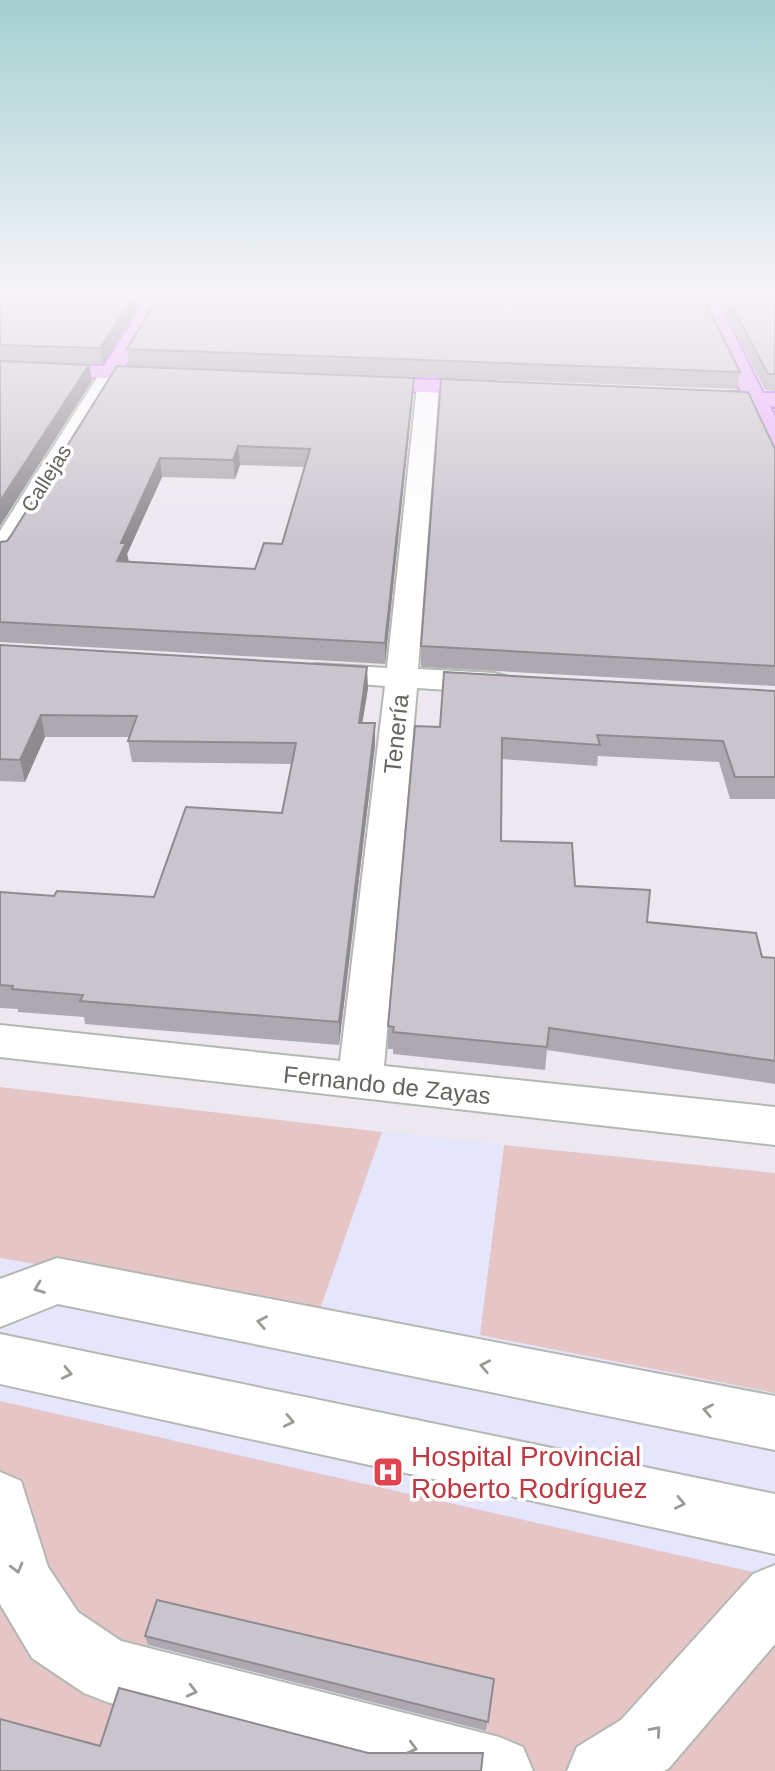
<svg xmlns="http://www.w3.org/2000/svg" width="775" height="1771" viewBox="0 0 775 1771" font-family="Helvetica,sans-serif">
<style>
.medical{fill:#e5e5fb}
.green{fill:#e6c5c7}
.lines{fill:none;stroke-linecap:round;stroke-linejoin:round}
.minor-casing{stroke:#b4b8b2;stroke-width:4}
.major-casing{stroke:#bc64eb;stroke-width:4}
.minor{fill:#fff;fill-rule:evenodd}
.major{fill:#eab0fb;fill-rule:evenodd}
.wall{fill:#aea9b0;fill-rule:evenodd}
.shaded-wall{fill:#8d8a90}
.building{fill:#cac5cd;stroke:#8d8a90;stroke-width:2;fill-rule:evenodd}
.oneway{stroke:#999c96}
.labels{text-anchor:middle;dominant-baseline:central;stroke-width:7;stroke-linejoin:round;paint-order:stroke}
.far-street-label{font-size:21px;fill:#62665e;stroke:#fff}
.street-label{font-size:24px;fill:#62665e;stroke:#fff}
.near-health-label{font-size:28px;fill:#be3a42;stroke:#fff;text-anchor:start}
</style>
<rect width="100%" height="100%" fill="#ede7ef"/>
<path class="medical" d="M0,1091L775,1173V1771H0Z"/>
<g class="green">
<path d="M0,1087L382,1132L319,1312L0,1258Z"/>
<path d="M504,1145L775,1173V1393L480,1335Z"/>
<path d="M0,1401L775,1577V1771H481L492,1689L160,1610L109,1766L0,1737Z"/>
</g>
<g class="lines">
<g class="minor-casing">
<g id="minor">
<path d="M111,367L119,368L122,373L14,552L10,558L0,560V531L100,373L103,368Z"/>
<path d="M428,380L436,381L439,386L418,669L494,673L505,676L510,683L505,690L494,693L417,688L384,1066L775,1107V1145L0,1057V1025L340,1061L385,686L306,680L301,673L306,666L317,664L387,668L417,386L420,381Z"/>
<path d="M57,1258L775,1396V1450L58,1304L0,1327V1279Z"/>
<path d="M0,1334L775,1494V1554L0,1384Z"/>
<path d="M0,1472L21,1481L48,1567L78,1612L121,1641L499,1737L523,1747L533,1771H369L107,1702L84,1693L32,1658L0,1604Z"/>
<path d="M775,1565V1644L669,1768L664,1771H567L577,1747L621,1720L753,1574Z"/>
</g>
</g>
<g class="major-casing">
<g id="major">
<path d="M148,296H166L125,367L174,370L177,375L174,380L0,375V363L104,366Z"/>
<path d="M697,296H715L763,393H775V407L770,406L775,416V447L767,445L763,440L747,406L698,404L690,402L687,397L690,392H741Z"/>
<path d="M362,377L495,382L503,384L506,389L503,394L495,396L354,388L351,383L354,378Z"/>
</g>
</g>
<use href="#minor" class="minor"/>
<use href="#major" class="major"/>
</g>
<g class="wall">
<path d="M0,296H145L103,364L3,361L89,365L92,381L0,526Z"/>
<path d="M716,296H775V391L765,390Z"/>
<path d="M127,349L740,372L737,389L129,366Z"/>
<path d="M117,366L413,395L385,664L0,642V542L7,541L12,534ZM240,465L305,467L282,544L255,569L129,562L127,554L162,477L235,479Z"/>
<path d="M775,449V686L421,667V646Z"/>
<path d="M0,645L368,688L362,723L375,745L339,1045L85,1024L84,1017L18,1012V1009L0,1008V892L54,896L154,897L282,813L291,764L132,762L128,741L129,737H45L25,782L0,781Z"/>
<path d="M775,691V799H730L719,762L598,756L597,766L502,759L501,841L575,886L647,922L762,957L775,958V1084L547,1050L545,1070L393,1054V1049H388V1026L440,727Z"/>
<path d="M145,1636L494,1679L486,1731L148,1645Z"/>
</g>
<g class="shaded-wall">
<path d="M134,296H145L103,364L100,348Z"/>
<path d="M89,365L92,381L0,526V501Z"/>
<path d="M414,378L413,395L385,664V643Z"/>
<path d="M238,446L240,465L235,479L233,460Z"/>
<path d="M160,458L162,477L127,554L129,563L117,561L121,543Z"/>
<path d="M367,667L368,688L359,744V723Z"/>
<path d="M41,715L45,737L25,782L20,760Z"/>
<path d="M375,723V745L339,1045V1022Z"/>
</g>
<g class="building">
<path d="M0,296H134L100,348L0,345Z"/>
<path d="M159,296H703L740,372L127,349Z"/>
<path d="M727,296H775V374H768Z"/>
<path d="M0,361L89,365L0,501Z"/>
<path d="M117,366L414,378L385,643L0,622V542L7,541L12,534ZM238,446L310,449L282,544L264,543L255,569L117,561L126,543H121L160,458L233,460Z"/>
<path d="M441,379L748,392L775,449V666L421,646Z"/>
<path d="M0,645L367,667L359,723H375L339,1022L80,1001L83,995L12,989L13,986L0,985V892L54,896L57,891L154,897L186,807L282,813L296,743L128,741L137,716L41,715L20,760L0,759Z"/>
<path d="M444,672L775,691V777H735L723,741L597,735L600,745L502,738L501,841L572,843L575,886L650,890L647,922L756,933L762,957L775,958V1061L549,1028L547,1047L393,1032L394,1027L388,1026L415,726L440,727Z"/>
<path d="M157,1600L494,1679L488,1722L145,1636Z"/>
<path d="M119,1688L368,1753H483L481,1771H0V1719L100,1746Z"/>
</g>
<defs><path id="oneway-chevron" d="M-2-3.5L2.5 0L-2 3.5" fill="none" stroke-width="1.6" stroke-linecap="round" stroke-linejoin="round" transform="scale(1.75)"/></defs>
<g class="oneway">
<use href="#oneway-chevron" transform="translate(39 1288) rotate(159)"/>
<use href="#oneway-chevron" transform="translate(262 1322) rotate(-169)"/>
<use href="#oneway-chevron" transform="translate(485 1366) rotate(-169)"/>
<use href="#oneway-chevron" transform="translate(67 1373) rotate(12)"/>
<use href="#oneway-chevron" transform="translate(708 1410) rotate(-169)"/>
<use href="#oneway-chevron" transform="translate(289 1421) rotate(12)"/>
<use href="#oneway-chevron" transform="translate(680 1503) rotate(12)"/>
<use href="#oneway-chevron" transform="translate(17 1568) rotate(75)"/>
<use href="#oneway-chevron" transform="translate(192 1691) rotate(14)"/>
<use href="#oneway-chevron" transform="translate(656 1731) rotate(-49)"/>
<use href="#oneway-chevron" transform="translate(412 1748) rotate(15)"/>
</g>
<linearGradient id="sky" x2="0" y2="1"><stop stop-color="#a4d0d0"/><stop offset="0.54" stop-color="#f7f4f8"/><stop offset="1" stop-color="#f7f4f8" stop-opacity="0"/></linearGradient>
<rect width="775" height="544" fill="url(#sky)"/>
<defs>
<g id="hospital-square" transform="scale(1.575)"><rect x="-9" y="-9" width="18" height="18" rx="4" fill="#e0444e" stroke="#fff"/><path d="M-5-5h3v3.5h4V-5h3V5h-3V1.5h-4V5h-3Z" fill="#fff"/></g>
</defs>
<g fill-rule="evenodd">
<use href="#hospital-square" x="388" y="1472"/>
</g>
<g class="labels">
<g class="far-street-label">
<text transform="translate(46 478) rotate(-58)">Callejas</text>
</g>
<g class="street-label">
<text transform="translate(396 734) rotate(-84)">Tenería</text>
<text transform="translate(387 1085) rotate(6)">Fernando de Zayas</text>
</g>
<g class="near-health-label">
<text x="411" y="1456">Hospital Provincial<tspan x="411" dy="32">Roberto Rodríguez</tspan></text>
</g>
</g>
</svg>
